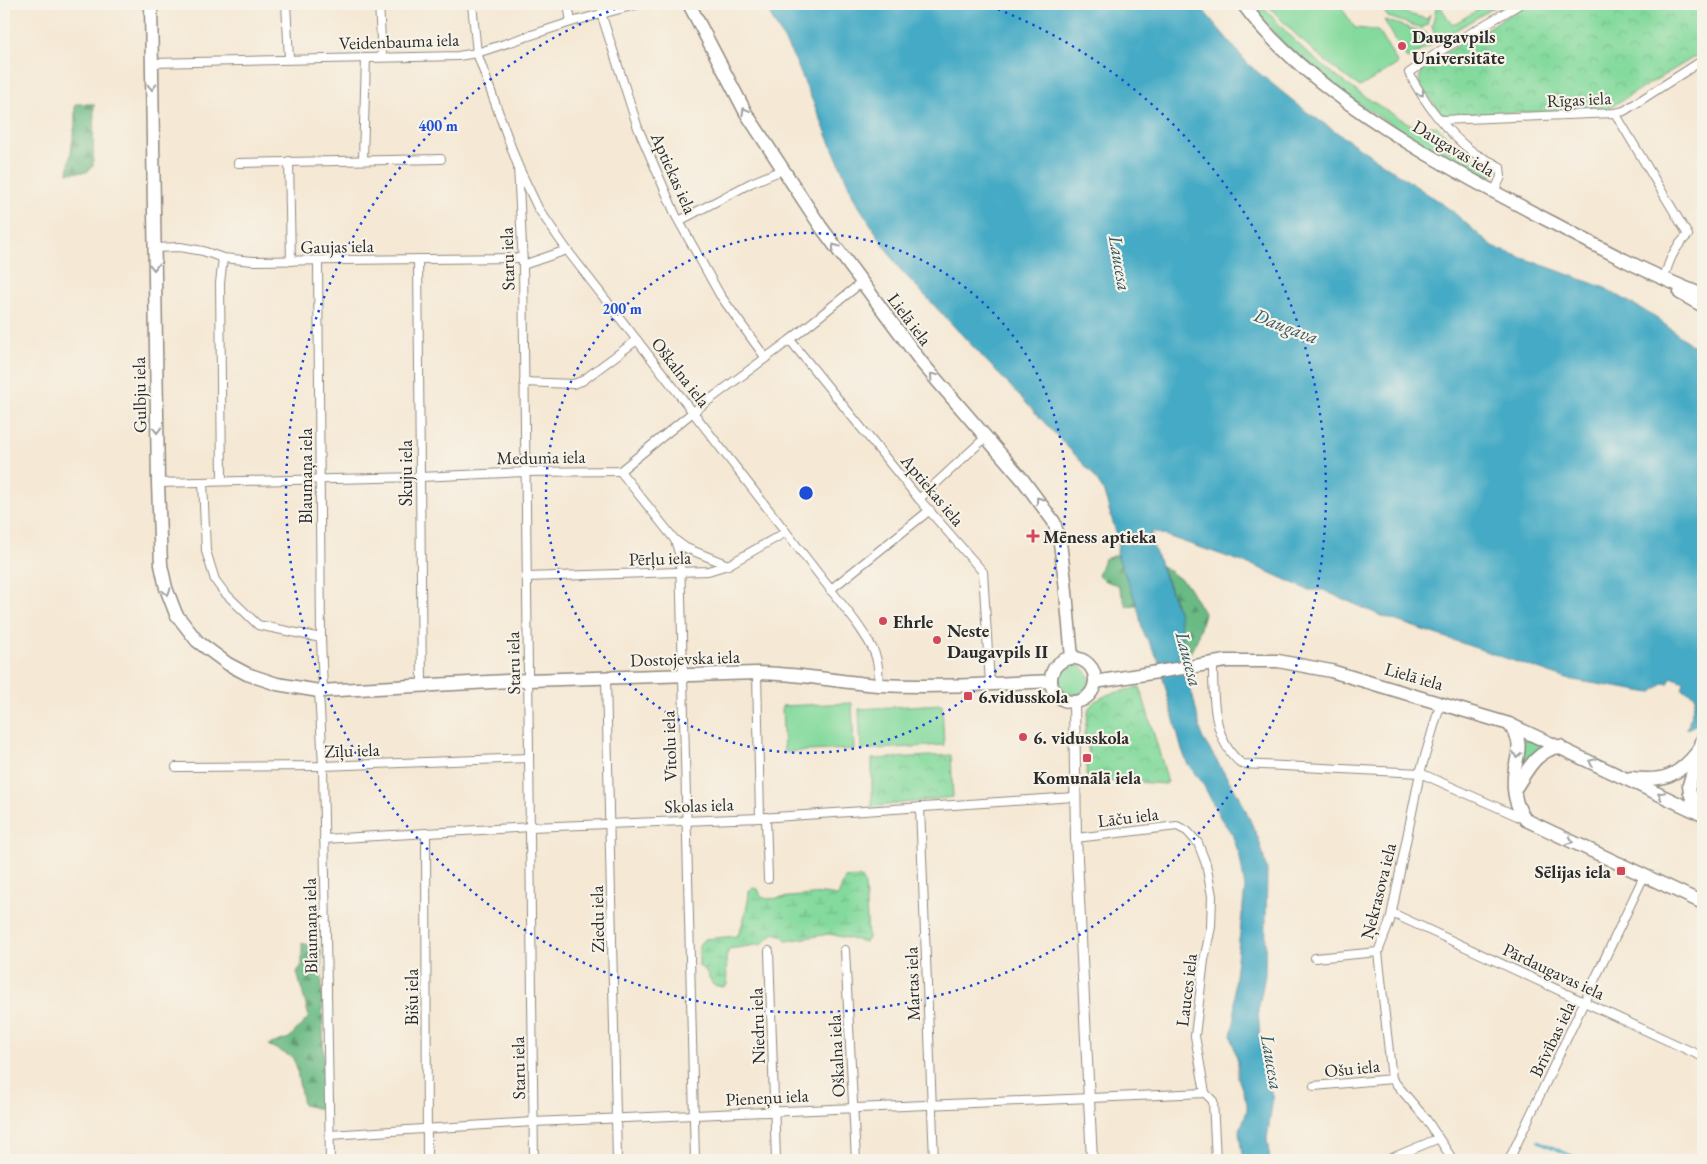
<svg xmlns="http://www.w3.org/2000/svg" width="1707" height="1164" viewBox="0 0 1707 1164" font-family="'EB Garamond',serif">
<style>
.grass{fill:#84da9d;stroke:#588264}
.forest{fill:url(#forest-firs);stroke:#4b7258}
.wetland{fill:url(#wetland-marsh);stroke:#588264}
.park{fill:url(#park-crowns);stroke:#588264}
.water{fill:#45aac5;stroke:#386a78}
.lines{fill:none;stroke-linecap:round;stroke-linejoin:round}
.stream{stroke:#45aac5;stroke-width:2.5}
.minor-casing{stroke:#908a80;stroke-width:10}
.tertiary-casing{stroke:#908a80;stroke-width:12}
.primary-casing{stroke:#908a80;stroke-width:15}
.minor{stroke:#fff;stroke-width:8}
.tertiary{stroke:#fff;stroke-width:10}
.primary{stroke:#fff;stroke-width:12}
.oneway{stroke:#a0a0a0}
.ring{fill:none;stroke:#1d4ed8;stroke-width:2.5;stroke-dasharray:2.5 5}
.poi-dot{fill:#d1495b;stroke:#f7f3e8;stroke-width:2}
.labels{text-anchor:middle;dominant-baseline:central;stroke-width:4.5;stroke-linejoin:round;paint-order:stroke}
.poi-label{font-size:18px;font-weight:bold;fill:#2b2b2b;stroke:#f7f3e8;text-anchor:start}
.street-label{font-size:18px;fill:#2b2b2b;stroke:#f7f3e8}
.water-label{font-size:19px;font-style:italic;fill:#345761;stroke:#f7f3e8}
.centre{fill:#1d4ed8;stroke:#f7f3e8;stroke-width:2.5}
.ring-label{font-size:15px;text-anchor:middle;font-weight:bold;fill:#1d4ed8;stroke:#f7f3e8;stroke-width:4.5;stroke-linejoin:round;paint-order:stroke}
</style>
<defs>
<pattern id="forest-firs" width="22" height="20" patternUnits="userSpaceOnUse" patternTransform="scale(1.25)"><rect width="22" height="20" fill="#6bba84"/><path d="M5 1l3.5 6h-7zM16 11l3.5 6h-7z" fill="#58976c"/></pattern>
<pattern id="wetland-marsh" width="20" height="14" patternUnits="userSpaceOnUse" patternTransform="scale(1.25)"><rect width="20" height="14" fill="#84da9d"/><path d="M1 5h8M5 5V1M11 12h8M15 12V8" fill="none" stroke="#72bb87"/></pattern>
<pattern id="park-crowns" width="20" height="18" patternUnits="userSpaceOnUse" patternTransform="scale(1.25)"><rect width="20" height="18" fill="#84da9d"/><path d="M2 6a3 3 0 1 1 6 0M12 15a3 3 0 1 1 6 0" fill="none" stroke="#72bb87"/></pattern>
</defs>
<rect width="100%" height="100%" fill="#f7f3e8"/>
<filter id="ink" filterUnits="userSpaceOnUse"><feTurbulence type="fractalNoise" baseFrequency=".02" numOctaves="2"/><feDisplacementMap in="SourceGraphic" scale="10" xChannelSelector="R" yChannelSelector="G"/><feConvolveMatrix kernelMatrix="1 2 1 2 8 2 1 2 1" color-interpolation-filters="sRGB"/></filter>
<filter id="wash" filterUnits="userSpaceOnUse"><feTurbulence type="fractalNoise" baseFrequency=".0096" numOctaves="4" result="noise"/><feDisplacementMap in="SourceGraphic" scale="20" xChannelSelector="R" yChannelSelector="G"/><feGaussianBlur stdDeviation="1.12" result="paint"/><feColorMatrix in="noise" values="0 0 0 0 0 0 0 0 0 0 0 0 0 0 0 0 0 1.4 0 .05"/><feComposite in="paint" operator="in"/></filter>
<g filter="url(#wash)">
<rect width="100%" height="100%" fill="#f5e8d4"/>
<g class="grass">
<path d="M1249,4H1262C1310,66 1378,109 1448,144L1454,142L1464,152L1493,170V175L1486,176L1448,155L1428,148L1353,100L1282,42Z"/>
<path d="M1267,4H1339L1355,28L1375,30L1380,33L1398,64L1360,87C1325,63 1295,36 1267,4Z"/>
<path d="M1379,4H1399L1401,12L1427,19L1430,14L1427,25L1422,28L1388,17Z"/>
<path d="M1439,4L1452,25L1488,4L1498,5L1437,41L1432,27L1437,5Z"/>
<path d="M1384,20L1426,33L1433,44L1407,59Z"/>
<path d="M1437,126L1451,140L1449,142L1421,127Z"/>
<circle cx="1074" cy="680" r="15"/>
<path d="M852,703L854,749L784,752L782,706Z"/>
<path d="M942,704L944,745L861,750L859,709Z"/>
<path d="M1525,737L1541,745L1520,773Z"/>
</g>
<g class="forest">
<path d="M75,104H94L93,166L87,172L68,173L75,124Z"/>
<path d="M1117,555L1137,605L1126,606L1118,585L1105,581L1098,575L1104,559Z"/>
<path d="M1161,565L1187,584L1204,613L1197,640L1190,653L1180,654L1182,649L1177,606Z"/>
<path d="M302,943L321,949L325,1110L303,1105L296,1065L292,1057L268,1045L289,1038L309,1017L297,972L302,965Z"/>
</g>
<path class="wetland" d="M854,877L861,878L865,885L868,939L865,942L829,934L787,941L781,935L774,933L762,944L729,949L726,957L727,985L723,987L713,985L706,971L699,966V945L704,939L737,936C742,930 749,901 749,892L752,888L758,889L761,896L768,899L823,894L838,896L845,878Z"/>
<g class="park">
<path d="M1528,4H1703V52L1607,109L1445,115L1441,113L1420,85C1418,77 1421,71 1426,64Z"/>
<path d="M1140,687L1168,782L1166,784L1117,781L1089,783L1086,772L1089,752L1084,735L1089,708L1095,701L1109,694Z"/>
<path d="M951,755L953,797L872,807V759Z"/>
</g>
<path class="water" d="M764,4H1198L1249,65L1307,112L1451,210L1493,247L1605,288L1652,315L1692,345L1703,349V705L1697,724L1687,729L1696,696L1682,689L1684,682L1671,677L1668,684L1664,683L1651,693L1567,679L1379,615L1323,590H1308L1257,567L1152,531L1153,546L1179,613L1182,641L1179,659L1184,677L1193,696L1202,737L1241,800L1259,840L1267,870L1265,975L1258,1011L1262,1062L1273,1098L1267,1139L1270,1160H1243L1239,1133L1247,1110V1103L1238,1078V1062L1231,1035L1235,1018L1234,985L1245,888L1240,857L1232,834L1221,819L1204,786L1187,763L1181,747L1158,659L1143,632L1137,605L1117,555L1118,539L1103,490L1092,473L898,267L855,200L795,60Z"/>
<g class="lines">
<path class="stream" d="M1538,1141L1582,1160"/>
</g>
</g>
<g filter="url(#ink)">
<g class="lines">
<g class="minor-casing">
<g id="minor">
<path d="M286,4L289,58"/>
<path d="M379,4L382,57"/>
<path d="M472,4L477,53L518,166L538,208L567,250L855,621C871,644 881,656 878,685"/>
<path d="M568,4L571,22"/>
<path d="M601,13L638,128L676,216L720,295L765,357"/>
<path d="M152,63L458,56L477,53L571,22L639,4"/>
<path d="M1615,113L1688,235C1674,248 1669,260 1664,279"/>
<path d="M1441,120L1615,113L1624,111L1703,60"/>
<path d="M363,159L366,58"/>
<path d="M289,161L291,261"/>
<path d="M238,163L441,159"/>
<path d="M518,166L523,265L534,1160"/>
<path d="M1494,192L1501,177L1500,167C1492,161 1481,158 1473,152C1447,133 1424,102 1409,73L1440,51L1520,4"/>
<path d="M679,221L751,183L782,170"/>
<path d="M154,248L180,247L203,251L223,258L253,261L522,258"/>
<path d="M418,259L422,687"/>
<path d="M318,262L321,638L323,690"/>
<path d="M523,265L567,250"/>
<path d="M790,340L919,499L983,572L990,684"/>
<path d="M524,382L573,384L582,381L637,340"/>
<path d="M620,471L675,540L680,556L695,1160"/>
<path d="M222,480L220,283L223,258"/>
<path d="M203,482L206,551L215,580L224,592L258,625L321,638"/>
<path d="M158,483L420,477L525,472L620,471L693,412L790,340L861,283"/>
<path d="M919,499L986,437"/>
<path d="M675,540L686,548L728,565"/>
<path d="M526,577L708,571L728,565L786,532"/>
<path d="M830,590L930,510"/>
<path d="M1213,662C1213,696 1212,741 1242,764L1420,773L1524,819"/>
<path d="M757,673L760,818"/>
<path d="M606,678L617,1160"/>
<path d="M319,691L323,766L330,1160"/>
<path d="M1441,702L1420,773L1390,921L1378,952L1392,1079L1426,1119L1453,1160"/>
<path d="M176,767L323,766L529,758"/>
<path d="M920,807L934,1160"/>
<path d="M766,817L768,879"/>
<path d="M426,833L427,1160"/>
<path d="M1076,838L1177,826L1187,831L1198,843L1206,864L1212,896L1211,927L1204,960L1195,1036L1205,1093L1213,1101L1216,1160"/>
<path d="M324,839L531,827L760,818L1074,797"/>
<path d="M1392,913L1703,1057"/>
<path d="M845,950L856,1160"/>
<path d="M769,951L776,1160"/>
<path d="M1315,958L1378,952"/>
<path d="M1314,1086L1392,1079"/>
<path d="M330,1135L533,1122L1205,1093"/>
<path d="M1387,1160L1437,1139"/>
<path d="M1509,1160L1644,876"/>
</g>
</g>
<g class="tertiary-casing">
<path id="tertiary" d="M1074,702L1076,838L1092,1160"/>
</g>
<g class="primary-casing">
<g id="primary">
<path d="M151,4L158,483L161,565L166,588L176,614L197,641L228,664L247,674L277,684L319,691L528,680L757,673C798,673 838,682 879,685C936,688 994,684 1051,681"/>
<path d="M689,4L746,113L821,227L922,363L1023,480L1054,522L1060,543L1065,581L1072,658"/>
<path d="M1243,4C1310,96 1453,171 1553,223C1602,249 1651,275 1703,295"/>
<path d="M1680,293L1703,306"/>
<circle cx="1073" cy="680" r="22"/>
<path d="M1095,682L1226,661H1278L1331,671L1509,724L1703,815"/>
<path d="M1509,724C1512,729 1517,735 1518,741C1520,750 1517,759 1515,768C1512,787 1514,805 1526,820L1703,903"/>
<path d="M1631,778C1663,782 1679,776 1698,751"/>
<path d="M1515,789C1529,768 1534,753 1560,746"/>
<path d="M1699,813L1690,793L1689,785L1703,738"/>
</g>
</g>
<use href="#minor" class="minor"/>
<use href="#tertiary" class="tertiary"/>
<use href="#primary" class="primary"/>
</g>
<defs><path id="oneway-chevron" d="M-2-3.5L2.5 0L-2 3.5" fill="none" stroke-width="1.6" stroke-linecap="round" stroke-linejoin="round" transform="scale(1.25)"/></defs>
<g class="oneway">
<use href="#oneway-chevron" transform="translate(152 87) rotate(89)"/>
<use href="#oneway-chevron" transform="translate(1421 93) rotate(54)"/>
<use href="#oneway-chevron" transform="translate(745 111) rotate(-119)"/>
<use href="#oneway-chevron" transform="translate(835 247) rotate(-125)"/>
<use href="#oneway-chevron" transform="translate(154 267) rotate(89)"/>
<use href="#oneway-chevron" transform="translate(933 376) rotate(-131)"/>
<use href="#oneway-chevron" transform="translate(157 430) rotate(89)"/>
<use href="#oneway-chevron" transform="translate(1039 500) rotate(-126)"/>
<use href="#oneway-chevron" transform="translate(167 592) rotate(73)"/>
<use href="#oneway-chevron" transform="translate(1517 755) rotate(99)"/>
<use href="#oneway-chevron" transform="translate(1592 762) rotate(-154)"/>
<use href="#oneway-chevron" transform="translate(1661 795) rotate(-154)"/>
<use href="#oneway-chevron" transform="translate(1570 841) rotate(25)"/>
</g>
</g>
<g class="ring">
<circle cx="806" cy="493" r="260"/>
<path d="M984 4A520 520 0 1 1 628 4"/>
</g>
<g class="poi-dot">
<circle cx="1402" cy="46" r="5"/>
<path d="M1030.5 528.5h5v5h5v5h-5v5h-5v-5h-5v-5h5z"/>
<circle cx="883" cy="621" r="5"/>
<circle cx="937" cy="640" r="5"/>
<rect x="963" y="691" width="10" height="10" rx="2.5"/>
<circle cx="1023" cy="737" r="5"/>
<rect x="1082" y="753" width="10" height="10" rx="2.5"/>
<rect x="1616" y="866" width="10" height="10" rx="2.5"/>
</g>
<g class="labels">
<g class="poi-label">
<text x="1412" y="36">Daugavpils<tspan x="1412" dy="21">Universitāte</tspan></text>
<text x="1043" y="536">Mēness aptieka</text>
<text x="893" y="621">Ehrle</text>
<text x="947" y="630">Neste<tspan x="947" dy="21">Daugavpils II</tspan></text>
<text x="978" y="696">6.vidusskola</text>
<text x="1033" y="737">6. vidusskola</text>
<text x="1087" y="777" text-anchor="middle">Komunālā iela</text>
<text x="1611" y="871" text-anchor="end">Sēlijas iela</text>
</g>
<g class="street-label">
<text transform="translate(399 41) rotate(-2)">Veidenbauma iela</text>
<text transform="translate(1579 99) rotate(-3)">Rīgas iela</text>
<text transform="translate(1454 148) rotate(31)">Daugavas iela</text>
<text transform="translate(674 173) rotate(66)">Aptiekas iela</text>
<text transform="translate(337 246) rotate(-1)">Gaujas iela</text>
<text transform="translate(507 259) rotate(-92)">Staru iela</text>
<text transform="translate(910 319) rotate(53)">Lielā iela</text>
<text transform="translate(681 372) rotate(52)">Oškalna iela</text>
<text transform="translate(139 395) rotate(-91)">Gulbju iela</text>
<text transform="translate(541 457) rotate(-1)">Meduma iela</text>
<text transform="translate(405 473) rotate(-90)">Skuju iela</text>
<text transform="translate(305 476) rotate(-90)">Blaumaņa iela</text>
<text transform="translate(933 490) rotate(50)">Aptiekas iela</text>
<text transform="translate(660 558) rotate(-2)">Pērļu iela</text>
<text transform="translate(685 658) rotate(-2)">Dostojevska iela</text>
<text transform="translate(513 663) rotate(-91)">Staru iela</text>
<text transform="translate(1414 676) rotate(16)">Lielā iela</text>
<text transform="translate(669 746) rotate(-92)">Vītolu iela</text>
<text transform="translate(352 750) rotate(-2)">Zīļu iela</text>
<text transform="translate(699 805) rotate(-2)">Skolas iela</text>
<text transform="translate(1128 817) rotate(-7)">Lāču iela</text>
<text transform="translate(1378 891) rotate(-76)">Ņekrasova iela</text>
<text transform="translate(597 919) rotate(-91)">Ziedu iela</text>
<text transform="translate(310 926) rotate(-91)">Blaumaņa iela</text>
<text transform="translate(1554 971) rotate(25)">Pārdaugavas iela</text>
<text transform="translate(912 984) rotate(-92)">Martas iela</text>
<text transform="translate(1186 990) rotate(-83)">Lauces iela</text>
<text transform="translate(411 997) rotate(-90)">Bišu iela</text>
<text transform="translate(757 1026) rotate(-92)">Niedru iela</text>
<text transform="translate(1552 1039) rotate(-64)">Brīvības iela</text>
<text transform="translate(836 1056) rotate(-93)">Oškalna iela</text>
<text transform="translate(518 1068) rotate(-91)">Staru iela</text>
<text transform="translate(1352 1068) rotate(-6)">Ošu iela</text>
<text transform="translate(767 1097) rotate(-3)">Pieneņu iela</text>
</g>
<g class="water-label">
<text transform="translate(1120 263) rotate(80)">Laucesa</text>
<text transform="translate(1286 326) rotate(21)">Daugava</text>
<text transform="translate(1189 659) rotate(75)">Laucesa</text>
<text transform="translate(1272 1062) rotate(80)">Laucesa</text>
</g>
</g>
<circle cx="806" cy="493" r="8" class="centre"/>
<g class="ring-label">
<text x="438" y="131">400 m</text>
<text x="622" y="314">200 m</text>
</g>
<rect width="1707" height="1164" fill="none" stroke="#f7f3e8" stroke-width="20"/>
</svg>
